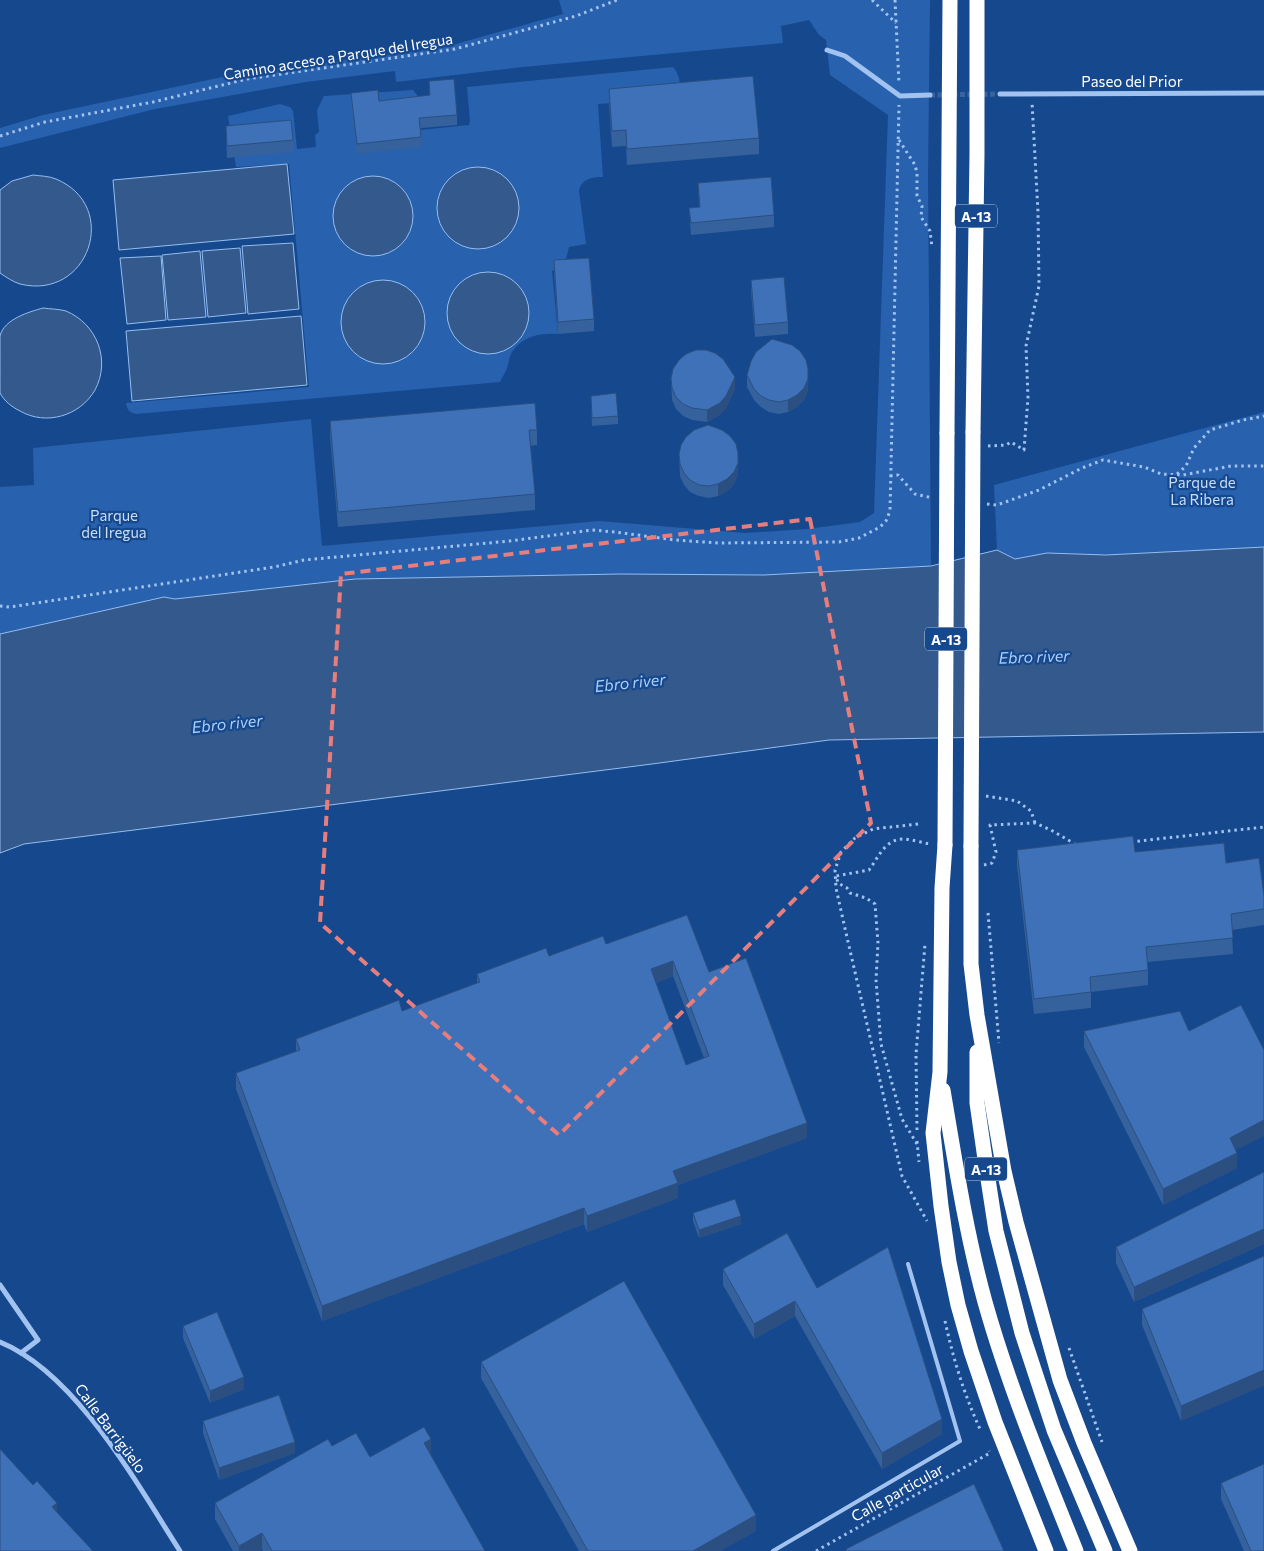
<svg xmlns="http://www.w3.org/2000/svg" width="1264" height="1551" viewBox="0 0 1264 1551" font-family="Commissioner,sans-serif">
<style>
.green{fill:#2861ad}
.water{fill:#34598d;stroke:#94bef2}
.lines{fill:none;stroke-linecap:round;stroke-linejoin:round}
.street-tunnel{stroke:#39639f;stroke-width:5;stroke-dasharray:5 2.5;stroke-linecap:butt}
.path{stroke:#a2c3f0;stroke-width:3;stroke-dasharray:2.5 4;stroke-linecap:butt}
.lane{stroke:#a2c3f0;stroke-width:4}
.street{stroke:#a2c3f0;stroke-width:5}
.highway{stroke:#fff;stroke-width:15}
.highway-bridge{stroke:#fff;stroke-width:15}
.wall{fill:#35619d;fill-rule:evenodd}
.shaded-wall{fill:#2b4f80}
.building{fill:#3e71b7;stroke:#2b4f80;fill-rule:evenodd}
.marked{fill:none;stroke:#e67e7e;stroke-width:4;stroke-dasharray:10 6;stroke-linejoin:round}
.labels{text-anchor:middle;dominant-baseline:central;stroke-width:4.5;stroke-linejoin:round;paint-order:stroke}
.shield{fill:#16488e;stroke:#b9c8dd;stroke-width:1}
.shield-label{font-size:14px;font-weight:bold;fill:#fff}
.street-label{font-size:15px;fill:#fff;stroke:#16488e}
.park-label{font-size:15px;fill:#c8defb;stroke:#16488e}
.water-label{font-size:16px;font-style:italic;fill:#aecdf7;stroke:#16488e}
</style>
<rect width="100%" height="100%" fill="#16488e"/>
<g class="green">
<path d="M559,0H930L928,178L931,566L764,575L620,574L355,579L175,599L164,597L0,634V487L34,485L33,448L311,419L322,546L599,521L745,533L807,529L860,522L874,513L888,115L830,75L826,40L819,35L809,20L781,26L783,43L523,67L396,82L395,71L306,82L155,109L0,148V128L43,115L246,72L433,49L456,44L563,14Z"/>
<path d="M673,67C681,75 680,87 681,98L598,104L603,177C592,177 581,179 579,191L586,244L569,247L564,267L552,271L558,334C540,333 523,336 512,352C509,357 509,363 507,368C506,372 502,377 500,382L136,414C129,412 127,410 126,403L309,387L289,164L236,167L228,116L280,104L290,107L293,111L297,149L316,147L315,135L319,132L317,110L324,96L413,90L417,95L420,130L469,125L470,121L467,87Z"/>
<path d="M1264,412V547L1106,555L1047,553L1015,559L997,550L994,485Z"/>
</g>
<g class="water">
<path d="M287,164L294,234L119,250L113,180Z"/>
<circle cx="478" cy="208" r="41"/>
<path d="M33,175C40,176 49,176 56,179C121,206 89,301 20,284C13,282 6,277 0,273V190L12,181Z"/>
<circle cx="373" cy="216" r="40"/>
<path d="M293,243L299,309L248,314L242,246Z"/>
<path d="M240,248L246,313L208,317L202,251Z"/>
<path d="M200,251L206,317L168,320L162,255Z"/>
<path d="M161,256L166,320L127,324L120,258Z"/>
<circle cx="488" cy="313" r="41"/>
<circle cx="383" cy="322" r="42"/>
<path d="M43,308C50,309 59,309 66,311C97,324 111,360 95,390C80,416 46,426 20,411C12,407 4,401 0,393C0,386 0,374 0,366C0,357 0,345 0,336C4,319 29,312 43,308Z"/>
<path d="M301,316L307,385L132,401L126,331Z"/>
<path d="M1264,547V732L829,740L652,764L24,844L0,853V634L164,597L175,599L355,579L620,574L764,575L931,566L997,550L1015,559L1047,553L1106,555Z"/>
</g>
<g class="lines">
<path class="street-tunnel" d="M930,95L1000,94"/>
<g class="path">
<path d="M872,0L896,23"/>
<path d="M895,0L899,84"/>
<path d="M0,136L45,122L153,102L247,79L455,49L576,16L617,0"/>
<path d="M899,140L915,165L917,173V196L922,206L921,217L930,231L932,247"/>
<path d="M988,446L1006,445L1011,442L1024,450L1028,398L1026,346L1039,286L1038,212L1032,102"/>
<path d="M1177,474L1186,466L1194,448L1210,430L1243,420L1264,416"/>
<path d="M890,476L898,475L915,494L933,498"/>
<path d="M987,504L997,505L1039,490L1082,468L1103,460L1144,467L1161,474L1183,475L1231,466H1264"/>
<path d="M0,606L10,607L274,567L304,560L510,541L592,530L615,532L675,540L718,543L839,542L859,538L880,527L886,521L890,511L899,105"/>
<path d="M986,796L1017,801L1031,811L1035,823"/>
<path d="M918,824L873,829L855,838L841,852L835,870L836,888L846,933L902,1176L927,1221"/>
<path d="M1131,842L1264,827"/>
<path d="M984,865L992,863L996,852L990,825L1035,823L1051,830L1075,844"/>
<path d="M988,913L999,1043"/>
<path d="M917,1130L916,1054L925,944"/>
<path d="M917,1141L919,1162"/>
<path d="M917,1144L902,1119L881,1044L876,980L878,943L875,904L866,898L850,893L847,888L838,883L836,876L869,870C878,858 885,839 903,839C911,839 922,843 931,844"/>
<path d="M945,1321C953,1358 964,1394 980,1429"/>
<path d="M1069,1348L1102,1442"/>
<path d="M816,1551L990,1453L989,1451"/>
</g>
<path class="lane" d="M773,1551L960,1441L908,1264"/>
<g class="street">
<path d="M827,50L845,56L900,96L930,95"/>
<path d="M1000,94L1264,93"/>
<path d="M0,1285L38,1340L21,1353"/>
<path d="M0,1342C76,1373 137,1484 180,1551"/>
</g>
<g class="highway">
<path d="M973,432L977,154V0"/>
<path d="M947,433L950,0"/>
<path d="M945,845L942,888L940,1072L933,1133L941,1206L949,1262L958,1305L971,1351L995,1422L1046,1551"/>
<path d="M971,846V964L977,1015L1004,1171L1016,1222L1060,1380L1084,1443L1130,1551"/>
<path d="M977,1052V1103L986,1166L996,1231L1022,1333L1054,1430L1105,1551"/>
<path d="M943,1090C955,1161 966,1233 985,1302C1009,1387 1043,1469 1076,1551"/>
</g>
<g class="highway-bridge">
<path d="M945,845L947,433"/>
<path d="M971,846L973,432"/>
</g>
</g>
<g class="wall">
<path d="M429,81L457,115V125L421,128V147L357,154L351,104V93L379,101L429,95Z"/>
<path d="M609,89L759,138V154L627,165L626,146L612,147L609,104Z"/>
<path d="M226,126L293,140V152L227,158L226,138Z"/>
<path d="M698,183L774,215V227L691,235L689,208L699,207Z"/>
<path d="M554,260L594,319V331L558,334L554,272Z"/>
<path d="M751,280L788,322V334L755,337L751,292Z"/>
<path d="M747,375L808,381V391L804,400L797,407L788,412L779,414L769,412L761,407L754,400L747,387Z"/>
<path d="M671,378L735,389L726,408L720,415L707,422L692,420L683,416L676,409L672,400Z"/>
<path d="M591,396L618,416V424L592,426Z"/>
<path d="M330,421L537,430V445L530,446L535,494V510L338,527L330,437Z"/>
<path d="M679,454L738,465V475L734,484L727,491L718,496L709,498L699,496L690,492L684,485L680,476Z"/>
<path d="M1017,850L1135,852L1226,863L1264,896V925L1232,930L1233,954L1148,962V985L1091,992V1008L1034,1014L1017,865Z"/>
<path d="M687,915L709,972L807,1138L678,1185V1198L587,1232L584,1224L322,1321L236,1089V1073L296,1051V1039L402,1011L477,983V974L549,956L606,944ZM673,976L704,1058L686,1065L656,983Z"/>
<path d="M1084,1031L1236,1150L1237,1168L1163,1205L1084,1047Z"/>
<path d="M1264,1172V1244L1134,1302L1116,1263V1247Z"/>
<path d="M693,1213L741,1224L699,1238L693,1221Z"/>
<path d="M1264,1256L1181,1421L1142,1325V1309Z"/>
<path d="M723,1269L817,1288L942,1434L882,1469L795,1316L754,1339L723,1285Z"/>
<path d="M183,1326L244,1389L210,1403L183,1338Z"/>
<path d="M481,1362L756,1531L720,1551H579L481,1378Z"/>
<path d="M203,1421L295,1453L219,1480L203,1433Z"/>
<path d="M332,1446L370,1457L431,1454V1455L485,1551H263L262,1549L259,1551H233L215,1519V1503Z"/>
<path d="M1221,1483L1264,1551H1244L1221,1499Z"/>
</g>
<g class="shaded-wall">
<path d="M808,369V391L804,400L797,407L788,412V400Z"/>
<path d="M735,377V389L726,408L720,415L707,422V410Z"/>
<path d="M738,453V475L734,484L727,491L718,496V484Z"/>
<path d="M673,961V976L651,985V969Z"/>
<path d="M1264,1120V1136L1230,1153V1138Z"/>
<path d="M807,1123V1138L678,1185V1198L587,1232V1216L673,1171Z"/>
<path d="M1237,1153V1168L1163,1205V1189Z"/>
<path d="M584,1208V1224L322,1321V1306Z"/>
<path d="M741,1216V1224L699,1238V1230Z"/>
<path d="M1264,1229V1244L1134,1302V1287Z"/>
<path d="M795,1301V1316L754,1339V1324Z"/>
<path d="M1264,1370V1386L1181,1421V1406Z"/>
<path d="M244,1377V1389L210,1403V1391Z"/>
<path d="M942,1419V1434L882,1469V1453Z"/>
<path d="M431,1439V1454L424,1459V1443Z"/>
<path d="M295,1442V1453L219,1480V1468Z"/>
<path d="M57,1503V1518L52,1507Z"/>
<path d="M756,1515V1531L720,1551H693Z"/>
<path d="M262,1533V1549L259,1551H239V1546Z"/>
</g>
<g class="building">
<path d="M753,76L759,138L627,149L626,130L612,131L609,89Z"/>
<path d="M454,79L457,115L419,118L421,137L357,144L351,93L378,90L379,101L430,95L429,81Z"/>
<path d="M291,120L293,140L227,146L226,126Z"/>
<path d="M771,177L774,215L691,223L689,208L700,207L698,183Z"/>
<path d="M589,258L594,319L558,322L554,260Z"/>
<path d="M784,277L788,322L755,325L751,280Z"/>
<path d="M772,339L792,345L800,351L806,360L808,369V379L804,388L797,395L788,400L779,402L769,400L761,396L754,389L747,375L751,361L756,352Z"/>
<path d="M696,350H706L715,353L723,359L735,377L726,396L720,403L707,410L692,408L683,404L676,397L672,388L671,378L673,369L679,360L686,354Z"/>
<path d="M616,393L618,416L592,418L591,396Z"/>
<path d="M535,403L537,430H529L535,494L338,512L330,421Z"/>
<path d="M708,425L722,430L730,436L736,444L738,453V463L734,472L727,479L718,484L709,486L699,485L690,480L684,473L680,464L679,454L681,445L686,437L694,430Z"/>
<path d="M1133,836L1135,852L1224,843L1226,863L1259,858L1264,896V909L1231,914L1233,938L1146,947L1148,970L1090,977L1091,992L1034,999L1017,850Z"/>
<path d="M687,915L709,972L746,958L807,1123L673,1171L678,1183L587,1216L584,1208L322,1306L236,1073L300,1050L296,1039L399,1000L402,1011L480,982L477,974L546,948L549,956L603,936L606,944ZM673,961L709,1056L686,1065L651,969Z"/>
<path d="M1241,1005L1264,1050V1120L1230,1138L1237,1153L1163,1189L1084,1031L1180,1011L1189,1031Z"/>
<path d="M1264,1172V1229L1134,1287L1116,1247Z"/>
<path d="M735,1199L741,1216L699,1230L693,1213Z"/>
<path d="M787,1233L817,1288L888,1247L942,1419L882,1453L795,1301L754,1324L723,1269Z"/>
<path d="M1264,1256V1370L1181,1406L1142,1309Z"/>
<path d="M624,1281L756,1515L693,1551H588L481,1362Z"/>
<path d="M217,1312L244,1377L210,1391L183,1326Z"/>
<path d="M279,1395L295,1442L219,1468L203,1421Z"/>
<path d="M424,1427L431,1439L424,1443L485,1551H272L262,1533L239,1546L215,1503L328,1439L332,1446L356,1433L370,1457Z"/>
<path d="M0,1449L33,1485L37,1481L57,1503L52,1507L93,1551H0Z"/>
<path d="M1264,1464V1551H1251L1221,1483Z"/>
<path d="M974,1484L1004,1551H847L846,1549Z"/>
</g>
<path class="marked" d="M810,519L871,823L559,1135L320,923L341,574Z"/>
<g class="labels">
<g class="shield">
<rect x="955" y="204.5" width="42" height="23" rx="4"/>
<rect x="925" y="627.5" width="42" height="23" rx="4"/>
<rect x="965" y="1157.5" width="42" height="23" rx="4"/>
</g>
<g class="shield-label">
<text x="976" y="216">A-13</text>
<text x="946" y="639">A-13</text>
<text x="986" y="1169">A-13</text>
</g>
<g class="street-label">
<text transform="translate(338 56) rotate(-9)">Camino acceso a Parque del Iregua</text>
<text x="1132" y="81">Paseo del Prior</text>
<text transform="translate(111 1428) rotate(53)">Calle Barrigüelo</text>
<text transform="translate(897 1492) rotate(-29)">Calle particular</text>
</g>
<g class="park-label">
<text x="1202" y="482">Parque de<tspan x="1202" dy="17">La Ribera</tspan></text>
<text x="114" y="515">Parque<tspan x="114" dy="17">del Iregua</tspan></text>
</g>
<g class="water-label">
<text transform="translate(1034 656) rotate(-2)">Ebro river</text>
<text transform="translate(630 682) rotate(-6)">Ebro river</text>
<text transform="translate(227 723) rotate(-6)">Ebro river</text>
</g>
</g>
</svg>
